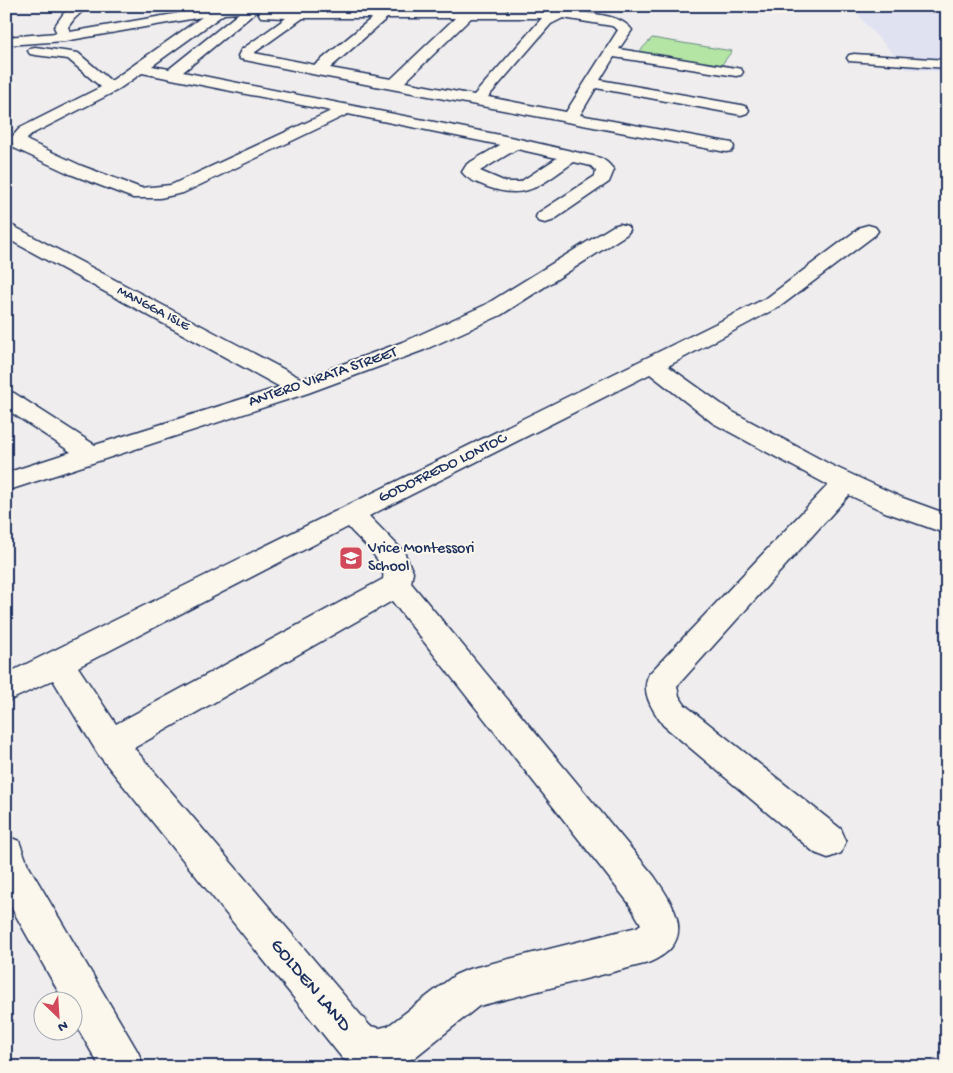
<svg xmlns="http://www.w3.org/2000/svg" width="953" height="1073" viewBox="0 0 953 1073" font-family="'Gochi Hand',sans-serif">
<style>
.built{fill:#e0e1f1}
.green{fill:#b4e5a5;stroke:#688a82}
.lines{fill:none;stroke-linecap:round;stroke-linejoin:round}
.minor-casing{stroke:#1b2f5e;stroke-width:3}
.minor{fill:#fbf7ec;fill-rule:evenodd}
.labels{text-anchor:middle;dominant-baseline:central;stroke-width:4;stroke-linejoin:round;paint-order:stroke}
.far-street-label{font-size:14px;fill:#1b2f5e;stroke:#fbf7ec}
.street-label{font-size:16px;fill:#1b2f5e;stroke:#fbf7ec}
.poi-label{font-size:16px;fill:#1b2f5e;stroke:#fbf7ec;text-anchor:start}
.near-street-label{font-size:19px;fill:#1b2f5e;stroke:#fbf7ec}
</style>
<rect width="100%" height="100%" fill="#efedee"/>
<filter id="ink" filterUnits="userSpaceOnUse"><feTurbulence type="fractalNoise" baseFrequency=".02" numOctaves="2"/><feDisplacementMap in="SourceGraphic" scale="10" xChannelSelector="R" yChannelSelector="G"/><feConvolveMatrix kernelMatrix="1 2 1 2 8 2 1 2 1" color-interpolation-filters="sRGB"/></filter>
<g filter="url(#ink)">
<path class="built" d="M854,6H947V72L907,69L863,21Z"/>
<path class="green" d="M652,38L732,51L720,67L638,53Z"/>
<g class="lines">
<g class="minor-casing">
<g id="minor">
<path d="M73,6H88L74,19L68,27L70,32L220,6H291L288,10H556L562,7L567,8L568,11C587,14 620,13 632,30L619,49L736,68L741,69L743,72L741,75L736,76L614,57L600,80L741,105L747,107L749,110L747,113L741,115L596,88L580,115L732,143L734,147L732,151L726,152L317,75L240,59L238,56L241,50L286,18L261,17L259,14L261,12H256L183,72L515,138L597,157C605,159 609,164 614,170L609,182L552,221L545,223L538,221L536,217L538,213L595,176L596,171L591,166L574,162C541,184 527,202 485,186C476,182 468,180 462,172L467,164L500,145L348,114L183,193L160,198H133L70,174L14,148L11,138L20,128L101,87L68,59L35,55L30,54L28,51L30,48L35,47L78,53L111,81L202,17L65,41L6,45V37L57,33L54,27L64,13ZM239,13L169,69L152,66L224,14ZM303,18H372L315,65L254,53ZM387,18H455L391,79L330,68ZM471,18H542L474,95L405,82ZM563,18L612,26L618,30L566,112L488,97L551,24ZM142,73L331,111L171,185L141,188L82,166L28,141L27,139L32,134L116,91ZM517,149L557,158L520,182H506L480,171Z"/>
<path d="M854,54L947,60V68L849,61L847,58L849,55Z"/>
<path d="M6,224L13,226L302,379L408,340L485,305L613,226L620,224L627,226L630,230L627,234L501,315L424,350L308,393L6,491V473L71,452L6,409V391L14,393L95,445L280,387L6,238Z"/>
<path d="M868,225L875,227L878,231L875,235L782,305L668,366L731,411L831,465L903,498L947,514V534L885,512L849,495L677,686L679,696L685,705L841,829L846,841L841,853L828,858L815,853L663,725C652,709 640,692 649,674L828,485L713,423L650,374L369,516L404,552L413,572L411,583L654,876C677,909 697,943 648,963L479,1006L414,1058L390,1067H367L343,1059L98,754L53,680L6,702V674L721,321L768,297L861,227ZM348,527C359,540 387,562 383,579L116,724L78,667ZM392,601L628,902L641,924L637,927L469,969L455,975L388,1026L380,1028L370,1026L134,748Z"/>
<path d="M6,836L19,841L28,865L138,1052L144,1067H100L72,1018V1000H63L6,898Z"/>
</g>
</g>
<use href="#minor" class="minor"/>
</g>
</g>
<defs>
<g id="school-square" transform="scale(1.25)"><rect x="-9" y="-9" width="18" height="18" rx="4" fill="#d1495b" stroke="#fbf7ec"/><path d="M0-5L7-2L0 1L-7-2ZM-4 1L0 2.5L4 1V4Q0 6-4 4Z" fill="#fff"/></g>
</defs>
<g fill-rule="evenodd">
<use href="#school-square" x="351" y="558"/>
</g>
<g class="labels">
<g class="far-street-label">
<text transform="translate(153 309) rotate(28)">MANGGA ISLE</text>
</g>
<g class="street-label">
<text transform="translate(323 378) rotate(-19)">ANTERO VIRATA STREET</text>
<text transform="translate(443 469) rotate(-26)">GODOFREDO LONTOC</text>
</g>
<g class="poi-label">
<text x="368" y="549">Vrice Montessori<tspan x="368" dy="18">School</tspan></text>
</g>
<g class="near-street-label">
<text transform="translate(310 986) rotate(50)">GOLDEN LAND</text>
</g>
</g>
<rect width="953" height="1073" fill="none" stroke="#fbf7ec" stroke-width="25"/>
<rect x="12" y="12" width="928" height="1048" fill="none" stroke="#1b2f5e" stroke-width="2" filter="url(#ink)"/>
<g transform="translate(58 1016) rotate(155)"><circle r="24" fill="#fbf7ec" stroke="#a1a7b3"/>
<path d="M0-4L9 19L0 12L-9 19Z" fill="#d1495b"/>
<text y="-8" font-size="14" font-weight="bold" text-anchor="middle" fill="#1b2f5e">N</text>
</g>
</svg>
